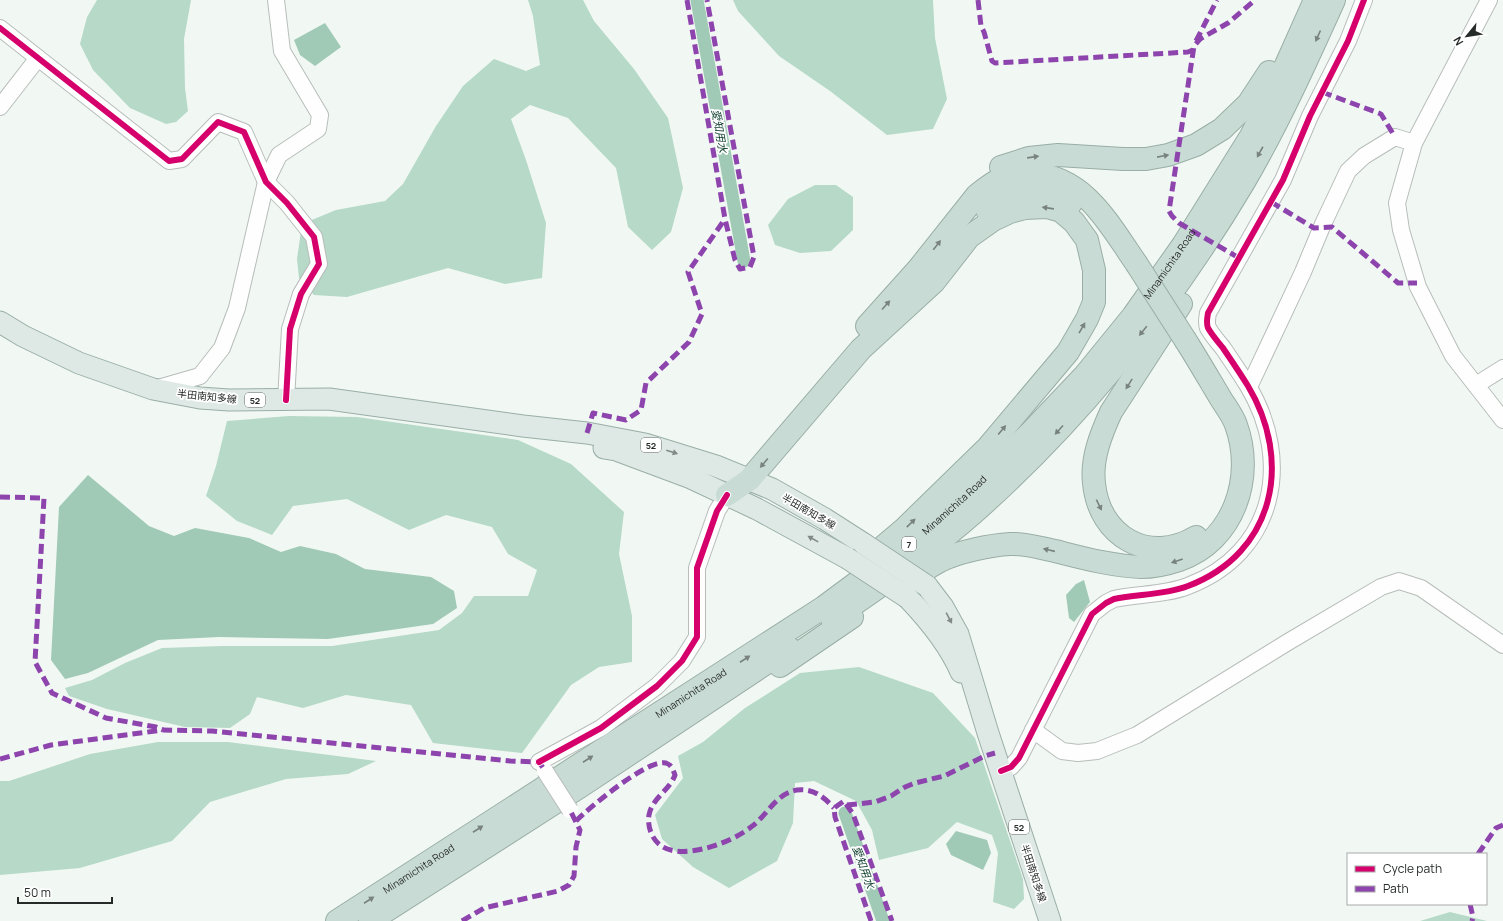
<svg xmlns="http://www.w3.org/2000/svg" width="1503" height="921" viewBox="0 0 1503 921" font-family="Manrope,'Noto Sans JP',sans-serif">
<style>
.forest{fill:#b6d9c8}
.water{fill:#a0cab6}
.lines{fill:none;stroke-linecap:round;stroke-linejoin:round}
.canal{stroke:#a0cab6;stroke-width:13}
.minor-casing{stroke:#b8bdba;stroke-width:18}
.major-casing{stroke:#99aea6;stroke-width:23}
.highway-casing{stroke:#99aea6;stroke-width:24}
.minor{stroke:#fdfefd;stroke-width:16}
.major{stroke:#dee9e5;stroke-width:21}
.highway{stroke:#c9dbd5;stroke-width:22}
.minor-bridge-casing{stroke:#b8bdba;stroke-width:18;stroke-linecap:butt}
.major-bridge-casing{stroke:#99aea6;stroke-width:23;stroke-linecap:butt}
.highway-bridge-casing{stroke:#99aea6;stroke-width:24;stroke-linecap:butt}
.minor-bridge{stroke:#fdfefd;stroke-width:16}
.major-bridge{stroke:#dee9e5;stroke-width:21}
.highway-bridge{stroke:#c9dbd5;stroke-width:22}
.quiet{stroke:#8e44ad;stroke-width:5;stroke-dasharray:10 5;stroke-linecap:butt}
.cycleway-casing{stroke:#fff;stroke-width:8}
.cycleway{stroke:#d6006c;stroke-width:6}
.oneway{fill:#78827e}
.oneway2{fill:#828a86}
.labels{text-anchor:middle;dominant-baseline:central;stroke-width:3.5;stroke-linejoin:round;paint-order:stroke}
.shield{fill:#fff;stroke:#676a68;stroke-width:1}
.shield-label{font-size:9px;font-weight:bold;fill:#262a28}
.street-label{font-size:10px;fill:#262a28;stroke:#fff}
.water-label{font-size:11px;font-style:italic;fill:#0a3c2a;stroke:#fff}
</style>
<rect width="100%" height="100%" fill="#f1f8f4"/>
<g class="forest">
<path d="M97,0H191L184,39L185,88L188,111L176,122L166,124L130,108L93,70L80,44L87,17Z"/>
<path d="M528,0H583L594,21L634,69L668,118L683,188L671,232L652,250L628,227L616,168L568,118L530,105L511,119L526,160L546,223L542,278L505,284L448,268L347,297L314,295L299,278L297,259L302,224L336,210L385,201L403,184L436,126L463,86L494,59L526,71L540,65L533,16Z"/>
<path d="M733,0H933L935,38L947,99L933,129L887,135L830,91L779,56L738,11Z"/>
<path d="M815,185H836L853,197V230L831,251L800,253L775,245L768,225L788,199Z"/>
<path d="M289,416L357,417L518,440L571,464L624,512L619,554L632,616V662L599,667L571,685L522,753L433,743L411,705L346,695L303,708L257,697L250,714L230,728L185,727L107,709L69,696L65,688L92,680L125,663L162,648L222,646H332L439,630L462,613L474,596H528L537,570L508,554L492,527L446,515L409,530L347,499L293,506L272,535L237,521L206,496L216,466L227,421Z"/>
<path d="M859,667L933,693L975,738L1023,879L1024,899L1014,909L993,902L998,853L992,835L957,822L928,848L879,860L872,830L856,801L814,781L795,783L793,823L777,861L729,888L693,867L662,839L655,815L683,778L678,756L703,742L745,708L800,673Z"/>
<path d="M158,742H228L376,761L348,774L286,779L210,802L172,841L80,868L0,875V781H9L90,754Z"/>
<path d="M1450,912L1487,921H1420Z"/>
</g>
<g class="water">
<path d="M325,23L341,47L315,66L300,55L294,40Z"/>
<path d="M88,475L149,526L174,536L195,528L249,538L281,552L300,546L336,554L365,569L431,577L454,591L457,608L433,624L328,639L219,637L158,640L88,673L65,679L51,660L59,507Z"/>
<path d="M1084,580L1090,602L1074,622L1069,618L1066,595L1076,584Z"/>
<path d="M956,831L987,840L991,853L983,870L951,855L946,844Z"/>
</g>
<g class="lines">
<g class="canal">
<path d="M697,0L744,261"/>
<path d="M845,813L883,921"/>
</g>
<g class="minor-casing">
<g id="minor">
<path d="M1489,0L1414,143L1397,203L1401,230L1418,287L1453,356L1503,420"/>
<path d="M0,28L169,161L182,159L218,122L244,132L266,182L287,203L314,237L319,264L301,294L290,329L286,400"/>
<path d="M0,107L38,58"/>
<path d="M1476,385L1503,368"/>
<path d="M1249,387L1303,272L1323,224L1348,171L1364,156L1395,137L1414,143"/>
<path d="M155,389L200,376L222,348L237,308L266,182L279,155L318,129L320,115L282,51L276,0"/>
<path d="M1033,730L1062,751L1078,753L1097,751L1137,735L1288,642L1381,587L1399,581L1421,588L1503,645"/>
<path d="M539,762L601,728L657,686L682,661L697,637V568L717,511L727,495"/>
<path d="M1001,771L1011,767L1019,758L1092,614L1106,603L1114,599C1138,594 1165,595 1188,586C1275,553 1293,461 1248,386C1240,373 1231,360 1223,348C1218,342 1212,335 1208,328C1206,323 1207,319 1208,313L1283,180L1310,116L1348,41L1364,0"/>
</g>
</g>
<g class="major-casing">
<g id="major">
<path d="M0,322L23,336L79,363L153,389L200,398L229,400L329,399L523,426L587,433L645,444L716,466L772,489L825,519L864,544"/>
<path d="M604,448L616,450L691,478L757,509L847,558"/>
<path d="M927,586L943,607L958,634L988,733L1050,921"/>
<path d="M908,598C929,620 949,644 961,672"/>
</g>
</g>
<g class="highway-casing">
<g id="highway">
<path d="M1001,167L1029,158L1058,155L1123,159H1146L1168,155L1196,145L1222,129L1248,104L1269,72"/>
<path d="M987,210C1003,197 1026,188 1046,191C1055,192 1064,198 1071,203"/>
<path d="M1181,304L1111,412C1101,434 1091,459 1094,483C1099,537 1149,565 1196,537"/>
<path d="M867,326L919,268L977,195C987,187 997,180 1008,175C1016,172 1027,173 1035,174C1086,178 1110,226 1136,263"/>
<path d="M727,495L749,480L861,349L934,282L969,237L993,220L1010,212L1025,208L1047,207L1061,211L1074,222L1087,240L1094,270V302L1087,319L1068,352L988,447L903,530L884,546"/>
<path d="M911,579C921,573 930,566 940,561C957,552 991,545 1010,544C1025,543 1040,548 1055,551C1083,558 1112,566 1141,567C1155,567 1167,564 1179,560C1234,541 1255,477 1236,425C1233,416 1226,407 1221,399C1209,379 1198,360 1186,341"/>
<path d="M832,619C883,585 933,549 978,509C1083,415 1172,303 1244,182C1278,124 1306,62 1334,0"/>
<path d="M780,666L852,617"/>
<path id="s1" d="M337,921L824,607L917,538L970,491L1029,434L1085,375L1133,316L1183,245L1251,136L1286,65L1315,0"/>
<path d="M370,921L581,786L789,648"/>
</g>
</g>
<use href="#minor" class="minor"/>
<use href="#major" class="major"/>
<use href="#highway" class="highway"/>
<g class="minor-bridge-casing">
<path id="minor-bridge" d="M545,771L570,810"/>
</g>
<g class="major-bridge-casing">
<g id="major-bridge">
<path d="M864,544L927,586"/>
<path d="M847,558L908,598"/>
</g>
</g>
<g class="highway-bridge-casing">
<path id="highway-bridge" d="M1136,263L1186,341"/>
</g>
<use href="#minor-bridge" class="minor-bridge"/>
<use href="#major-bridge" class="major-bridge"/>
<use href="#highway-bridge" class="highway-bridge"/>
<g class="quiet">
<path d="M687,0L725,219L735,260L740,269L750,267L754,257L707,0"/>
<path d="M978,0L981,26L984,32L992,61L995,63L1188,52L1193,50"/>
<path d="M1196,41L1217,0"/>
<path d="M1322,92L1381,114L1395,137"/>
<path d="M1271,202L1314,228L1332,227L1398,283H1417"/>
<path d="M1239,258L1179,223L1172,216L1169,211L1194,46L1200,39L1228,23L1255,0"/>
<path d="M587,433L593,413L626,420L641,410L646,383L689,342L702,314L688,272L725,219"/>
<path d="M0,497L44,498L35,662L52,693L106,718L156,727L163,730"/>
<path d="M0,759L51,745L163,730L212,731L510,761L539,762L545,771"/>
<path d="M847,805L875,802L891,796L905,787L915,783L944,776L985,756L995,753"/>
<path d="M576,821C589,808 648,758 666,763C672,765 673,770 675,775C669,791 652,798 649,815C647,826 652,839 660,845C681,862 733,842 751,827C768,815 775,794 797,790C813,788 824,797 834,808"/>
<path d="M1478,854L1496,828L1503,825"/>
<path d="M1470,904L1473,917L1472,921"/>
<path d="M462,921L484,908L558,891L569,885L574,876L576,847L580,830L570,810"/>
<path d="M871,921L835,817L834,808L844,801L853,814L892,921"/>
</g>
<g class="cycleway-casing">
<g id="cycleway">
<path d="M0,28L169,161L182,159L218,122L244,132L266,182L287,203L314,237L319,264L301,294L290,329L286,400"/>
<path d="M539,762L601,728L657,686L682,661L697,637V568L717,511L727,495"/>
<path d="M1001,771L1011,767L1019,758L1092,614L1106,603L1114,599C1138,594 1165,595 1188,586C1275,553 1293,461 1248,386C1240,373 1231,360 1223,348C1218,342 1212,335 1208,328C1206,323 1207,319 1208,313L1283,180L1310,116L1348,41L1364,0"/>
</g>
</g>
<use href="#cycleway" class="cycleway"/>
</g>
<defs><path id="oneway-solid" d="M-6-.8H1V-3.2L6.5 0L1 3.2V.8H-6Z"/></defs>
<g class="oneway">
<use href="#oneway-solid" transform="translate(1318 36) rotate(114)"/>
<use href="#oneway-solid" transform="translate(1260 152) rotate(119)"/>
<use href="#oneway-solid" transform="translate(1163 156) rotate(-11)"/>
<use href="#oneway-solid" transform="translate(1033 157) rotate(-8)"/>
<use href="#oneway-solid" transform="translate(1048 208) rotate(-172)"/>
<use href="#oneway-solid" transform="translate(937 245) rotate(-52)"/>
<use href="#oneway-solid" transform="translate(886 305) rotate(-48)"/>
<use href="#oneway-solid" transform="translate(1082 328) rotate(-60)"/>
<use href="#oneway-solid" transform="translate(1143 331) rotate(129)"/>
<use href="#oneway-solid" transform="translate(1129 384) rotate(122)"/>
<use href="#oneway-solid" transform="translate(1002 430) rotate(-50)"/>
<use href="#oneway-solid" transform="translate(1059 430) rotate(132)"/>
<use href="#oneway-solid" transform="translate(764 463) rotate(130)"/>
<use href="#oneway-solid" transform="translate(1099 505) rotate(64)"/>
<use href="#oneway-solid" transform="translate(911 523) rotate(-44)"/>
<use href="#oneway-solid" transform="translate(1049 550) rotate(-167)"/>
<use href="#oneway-solid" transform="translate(1177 561) rotate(161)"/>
<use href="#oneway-solid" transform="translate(745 659) rotate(-33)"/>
<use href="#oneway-solid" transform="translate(588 759) rotate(-33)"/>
<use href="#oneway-solid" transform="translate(478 829) rotate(-33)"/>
<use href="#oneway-solid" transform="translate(369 900) rotate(-33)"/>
</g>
<g class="oneway2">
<use href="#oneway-solid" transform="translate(672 452) rotate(18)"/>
<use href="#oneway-solid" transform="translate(813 539) rotate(-151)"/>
<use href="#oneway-solid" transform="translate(949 618) rotate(62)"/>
</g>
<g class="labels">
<g class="shield">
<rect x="245" y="393" width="20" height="14" rx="3"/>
<rect x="641" y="438" width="20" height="14" rx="3"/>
<rect x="902" y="537" width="14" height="14" rx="3"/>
<rect x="1009" y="820" width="20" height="14" rx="3"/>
</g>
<g class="shield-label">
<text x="255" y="400">52</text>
<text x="651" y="445">52</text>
<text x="909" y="544">7</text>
<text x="1019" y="827">52</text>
</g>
<g class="street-label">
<text stroke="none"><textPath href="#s1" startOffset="1069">Minamichita Road</textPath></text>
<text transform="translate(207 396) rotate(6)">半田南知多線</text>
<text stroke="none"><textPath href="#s1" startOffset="745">Minamichita Road</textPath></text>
<text transform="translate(809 511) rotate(30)">半田南知多線</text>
<text stroke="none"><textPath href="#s1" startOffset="421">Minamichita Road</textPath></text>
<text stroke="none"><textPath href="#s1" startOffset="97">Minamichita Road</textPath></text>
<text transform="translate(1034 873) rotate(72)">半田南知多線</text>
</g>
<g class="water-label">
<text transform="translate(720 131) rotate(80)">愛知用水</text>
<text transform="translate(864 867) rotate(70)">愛知用水</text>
</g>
</g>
<rect x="1347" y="853" width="140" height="52" fill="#ffffff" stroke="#a8aaa9"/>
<rect x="1355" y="866" width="20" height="6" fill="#d6006c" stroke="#a8aaa9"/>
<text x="1383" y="873" font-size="12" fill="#262a28">Cycle path</text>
<rect x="1355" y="886" width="20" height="6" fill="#8e44ad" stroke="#a8aaa9"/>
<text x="1383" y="893" font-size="12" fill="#262a28">Path</text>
<g transform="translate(1467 36) rotate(240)" stroke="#ffffff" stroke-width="3" paint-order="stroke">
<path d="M0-3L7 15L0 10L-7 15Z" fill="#262a28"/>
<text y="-6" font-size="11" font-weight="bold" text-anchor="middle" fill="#262a28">N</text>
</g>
<path d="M18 897v6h94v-6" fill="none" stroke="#262a28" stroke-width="2"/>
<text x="24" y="897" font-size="12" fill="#262a28" stroke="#ffffff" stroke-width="3" paint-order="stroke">50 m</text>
</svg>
